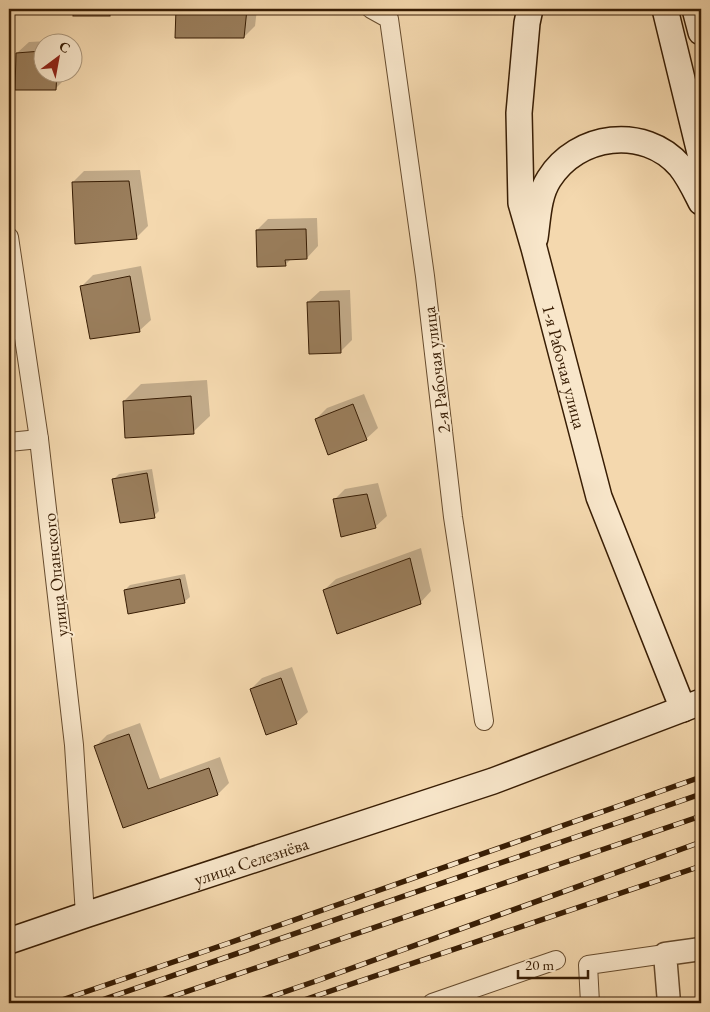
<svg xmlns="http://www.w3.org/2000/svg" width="710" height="1012" viewBox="0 0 710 1012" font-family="'EB Garamond',serif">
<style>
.shadow{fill:#0003}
.building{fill:#9a7e5c;stroke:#381d04}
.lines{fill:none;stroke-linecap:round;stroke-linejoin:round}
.minor-casing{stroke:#674c2e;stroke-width:20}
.tertiary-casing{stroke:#674c2e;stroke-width:25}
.secondary-casing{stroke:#381d04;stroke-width:28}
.minor{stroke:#f8e6ca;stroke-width:18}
.tertiary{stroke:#f8e6ca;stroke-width:22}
.secondary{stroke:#f8e6ca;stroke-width:25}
.rail-casing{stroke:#381d04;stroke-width:5.5}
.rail{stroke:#f8e6ca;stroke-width:4;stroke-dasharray:11;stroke-linecap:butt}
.labels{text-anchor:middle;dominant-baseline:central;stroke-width:4;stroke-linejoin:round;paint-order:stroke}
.street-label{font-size:18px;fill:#381d04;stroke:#f8e6ca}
</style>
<rect width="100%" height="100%" fill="#f4d8ae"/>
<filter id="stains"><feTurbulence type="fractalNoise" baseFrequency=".004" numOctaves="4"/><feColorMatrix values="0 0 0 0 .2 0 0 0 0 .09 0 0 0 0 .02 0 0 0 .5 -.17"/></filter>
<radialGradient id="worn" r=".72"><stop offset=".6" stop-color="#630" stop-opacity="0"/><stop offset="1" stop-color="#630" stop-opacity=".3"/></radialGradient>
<g class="shadow">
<path d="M75,9H115L109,14L74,15Z"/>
<path d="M177,9H257L255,26L244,37H176Z"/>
<path d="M69,40V42H42V72H67V77L55,89L17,53L29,42Z"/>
<path d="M140,170L148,226L137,237L73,182L84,171Z"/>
<path d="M317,218L318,246L307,258H292L285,265L257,230L268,219Z"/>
<path d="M141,266L151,320L139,331L82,286L93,275Z"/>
<path d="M350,290L352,340L340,352L308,302L320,291Z"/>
<path d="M207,380L210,416L193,432L124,401L141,384Z"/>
<path d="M364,394L378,428L366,439L316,419L327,408Z"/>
<path d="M152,469L159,511L154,516L114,479L119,474Z"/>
<path d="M378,483L387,516L375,527L334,500L345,489Z"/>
<path d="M421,548L431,591L420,603L324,590L336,579Z"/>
<path d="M185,574L190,597L184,602L125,590L130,585Z"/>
<path d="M292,667L308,712L296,723L251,689L262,678Z"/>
<path d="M140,723L160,779L220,757L229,783L218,794L124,827L96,746L107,735Z"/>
</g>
<g class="building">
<rect x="73" y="9" width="37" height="7"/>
<path d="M176,9H247L244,38H175Z"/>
<path d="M42,51V72H57L56,90H15L16,53Z"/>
<path d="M129,181L137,239L75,244L72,182Z"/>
<path d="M306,229L307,259L285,260L286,266L257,267L256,230Z"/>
<path d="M130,276L140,332L90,339L80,286Z"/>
<path d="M339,301L341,353L309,354L307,302Z"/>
<path d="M191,396L194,434L125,438L123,401Z"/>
<path d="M353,404L367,440L328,455L315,419Z"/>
<path d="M147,473L155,518L120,523L112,479Z"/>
<path d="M367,494L376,528L341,537L333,499Z"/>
<path d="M410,558L421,604L337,634L323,590Z"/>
<path d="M180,579L185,603L128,614L124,590Z"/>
<path d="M281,678L297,724L266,735L250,689Z"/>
<path d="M129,734L148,789L209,768L218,795L123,828L94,746Z"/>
</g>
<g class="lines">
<g class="minor-casing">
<g id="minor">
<path d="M371,9L389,19L425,276L453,517L484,721"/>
<path d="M9,237L39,439L74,745L85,915"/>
<path d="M9,442L39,439"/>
<path d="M432,1003L556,960"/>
<path d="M590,1003L588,965L665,954"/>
</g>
</g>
<g class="tertiary-casing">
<path id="tertiary" d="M669,1003L665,954L701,949"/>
</g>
<g class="secondary-casing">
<g id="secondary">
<path id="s1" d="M530,9L527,23L519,113L521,203L534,248L599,497L683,709"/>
<path d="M665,9L701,157"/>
<path d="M695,9L701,32"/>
<path d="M535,238C538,218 538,196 549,179C577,134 644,125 680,166C689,177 695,190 701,202"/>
<path id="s2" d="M9,941L85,915L493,781L701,702"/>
</g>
</g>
<use href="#minor" class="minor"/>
<use href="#tertiary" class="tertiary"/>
<use href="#secondary" class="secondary"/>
<g class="rail-casing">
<g id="rail">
<path d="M53,1003L229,943L701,777"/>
<path d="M93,1003L701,794"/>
<path d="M153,1003L701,816"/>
<path d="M252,1003L319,980L701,842"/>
<path d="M295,1003L701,866"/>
</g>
</g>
<use href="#rail" class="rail"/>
</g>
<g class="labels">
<g class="street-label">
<text stroke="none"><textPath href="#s1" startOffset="364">1-я Рабочая улица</textPath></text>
<text transform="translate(436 370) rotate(-97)">2-я Рабочая улица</text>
<text transform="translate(55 575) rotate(-96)">улица Опанского</text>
<text stroke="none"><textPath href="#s2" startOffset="255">улица Селезнёва</textPath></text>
</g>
</g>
<rect width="710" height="1012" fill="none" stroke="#f4d8ae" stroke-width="30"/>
<rect x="10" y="10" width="690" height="992" fill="none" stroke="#381d04" stroke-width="2.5"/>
<rect x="15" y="15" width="680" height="982" fill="none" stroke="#381d04"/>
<g transform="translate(58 58) rotate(32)"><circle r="24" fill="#f8e6ca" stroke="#ab967b"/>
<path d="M0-4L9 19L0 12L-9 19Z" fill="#8f2418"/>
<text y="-8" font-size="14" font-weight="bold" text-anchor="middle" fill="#381d04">С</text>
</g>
<path d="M518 970v8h70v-8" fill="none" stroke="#381d04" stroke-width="2.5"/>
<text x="525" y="970" font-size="15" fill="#381d04" stroke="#f8e6ca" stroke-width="4" paint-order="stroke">20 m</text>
<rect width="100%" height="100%" filter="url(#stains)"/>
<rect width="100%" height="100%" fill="url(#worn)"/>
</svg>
